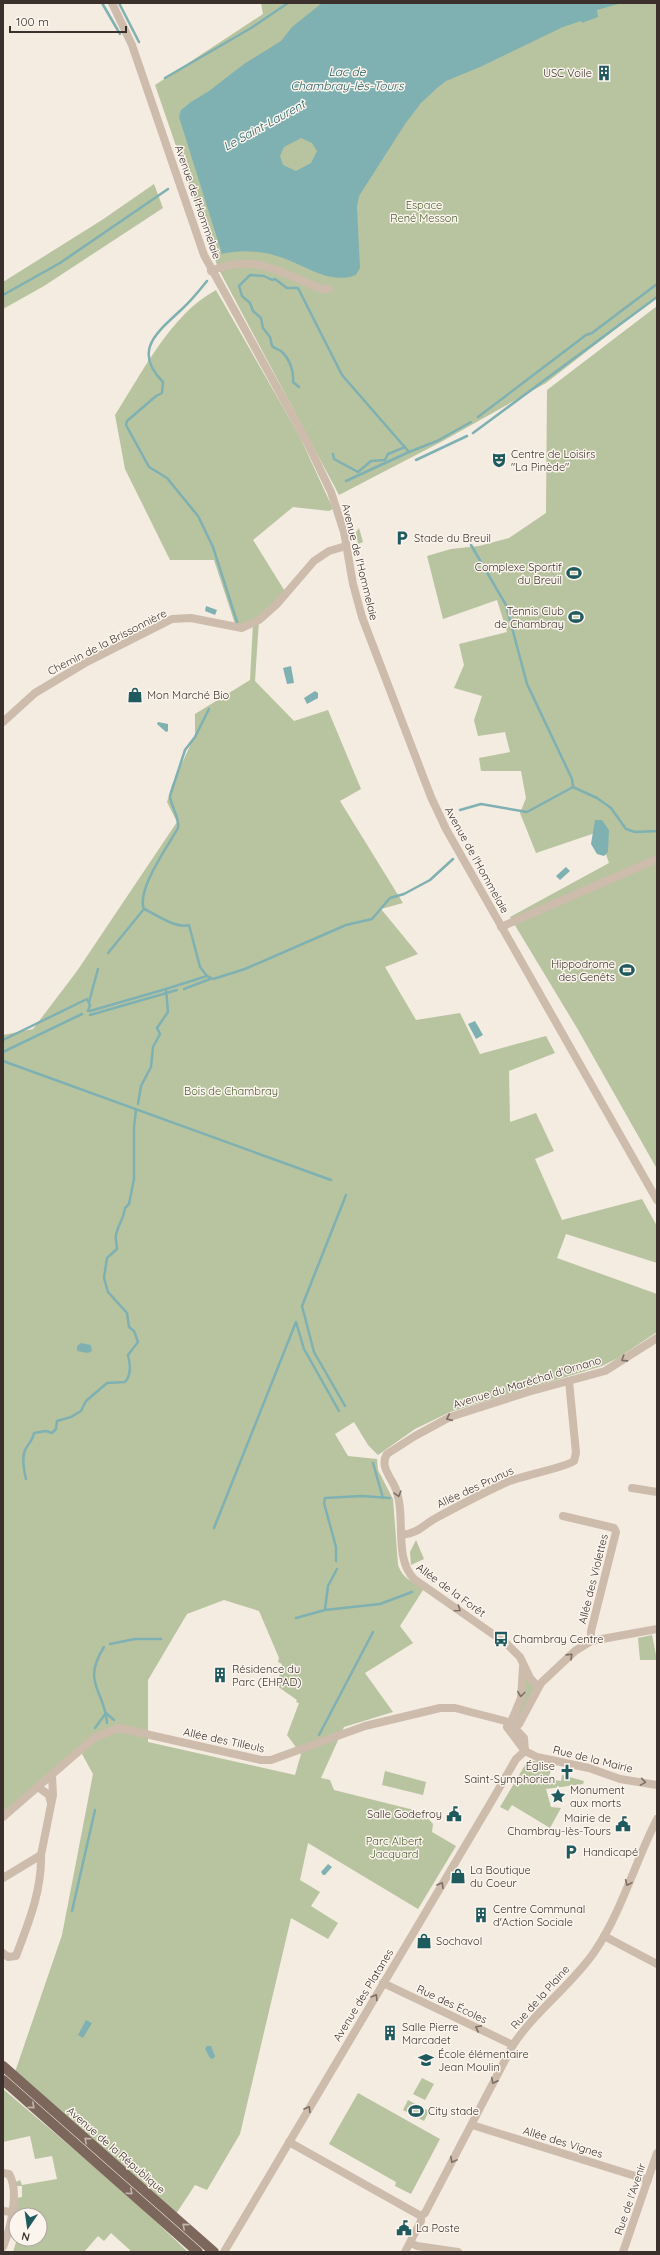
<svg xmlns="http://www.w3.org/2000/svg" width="660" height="2255" viewBox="0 0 660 2255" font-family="Quicksand,sans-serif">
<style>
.green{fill:#b8c4a0;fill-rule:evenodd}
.water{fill:#7fb0b2;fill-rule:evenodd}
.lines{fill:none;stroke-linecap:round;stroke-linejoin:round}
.stream{stroke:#7fb0b2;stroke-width:2.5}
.minor{stroke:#cdbbac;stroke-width:8}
.major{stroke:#7d675c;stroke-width:10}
.oneway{stroke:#7d6f65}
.oneway2{stroke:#c2b5ac}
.labels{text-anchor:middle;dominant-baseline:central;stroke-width:3;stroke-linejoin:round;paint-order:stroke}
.poi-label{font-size:11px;fill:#3b302b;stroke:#fbf5ee;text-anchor:start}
.street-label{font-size:11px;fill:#3b302b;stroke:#fbf5ee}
.park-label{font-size:11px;fill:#4a5a2e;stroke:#fbf5ee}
.water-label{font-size:12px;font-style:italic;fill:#1f5a5e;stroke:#fbf5ee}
</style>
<rect width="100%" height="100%" fill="#f4ebe1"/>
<g class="green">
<path d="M261,3H657V297L546,383L441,442L339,495L218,268L155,85L263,14Z"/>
<path d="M154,184L163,208L44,286L3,309V282L102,220Z"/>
<path d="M216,290L300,437L333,509L329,511L293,507L253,540L286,593L259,620L255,681L294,721L328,710L361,789L340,801L403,903L381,909L418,954L385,967L416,1020L460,1013L480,1054L546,1036L555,1053L509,1071L510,1122L536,1113L554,1151L535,1159L562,1220L642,1199L657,1226V1263L566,1234L557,1258L657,1294V1332L618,1358L602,1366L450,1412L415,1429L378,1455L368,1445L354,1422L335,1434L348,1456L377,1459L378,1470L393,1499L398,1565C403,1579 412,1582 425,1587L400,1626L413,1643L365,1673L393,1712L344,1727L321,1778L330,1780L334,1790L422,1812L433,1824L432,1832L456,1846L418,1909L308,1843L300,1880L320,1892L311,1906L338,1923L328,1939L291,1918L240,2134L207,2190L195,2185L174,2217L14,2075L62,1935L93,1774L82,1754H74L3,1817V1035L33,1029L77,971L177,822L167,802L172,785L195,735V714L250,680L253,623L236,627L214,560H170L125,469L115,415C142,373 171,314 216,290ZM224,1600L259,1611L279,1658L278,1662L282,1664L277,1686L297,1700L296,1702L299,1703L287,1735L301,1754L295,1775L148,1742V1680L187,1614Z"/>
<path d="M657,306V1169L577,1028L510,917L609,863L598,832L536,853L520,813L526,798L521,771H481L479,758L510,752L505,732L478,736L474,720L482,696L454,688L464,665L459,644L507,632L497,600L443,619L427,556L451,549L479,546L509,538L546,513L547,390Z"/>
<path d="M359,528L363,542L358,544L356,532Z"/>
<path d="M416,1540L424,1559L411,1565L410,1552Z"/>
<path d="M652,1635L657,1660H640L638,1638Z"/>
<path d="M525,1675L534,1688L516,1723L515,1719Z"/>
<path d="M528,1760L553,1764L548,1779L561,1781L562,1775L584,1781L583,1784L546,1789L551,1807L561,1808L550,1828L512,1805L508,1811L500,1807Z"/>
<path d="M385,1771L426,1782L423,1795L382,1785Z"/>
<path d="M422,2078L434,2084L425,2100L413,2094Z"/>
<path d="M3,2089L130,2197L188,2252H129L130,2250L111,2233L104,2241L98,2236L84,2252H13L17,2239H40V2215H23L15,2212L16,2198L22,2197V2186H15L16,2182L20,2180L22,2185L57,2179L52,2156L35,2159L30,2136L3,2142Z"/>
<path d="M358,2093L440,2139L411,2194L395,2186L396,2182L329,2144Z"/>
<path d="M408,2100L429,2111L424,2121L403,2110Z"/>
</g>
<g class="water">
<path d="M322,3H622L597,10L598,17L582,23L581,21L563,27L480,67L446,81L437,88L421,103L405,124L359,196L357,207L360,268L356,275C330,285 306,266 283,258C264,251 241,249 222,254L179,117L181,110L191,102L209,91L244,64L281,41L292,27ZM301,138L312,143L317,151L311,163L296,171L283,165L280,156L284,147Z"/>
<path d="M206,606L217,610L215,615L205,611Z"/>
<path d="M291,666L294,683L287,684L283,668Z"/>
<path d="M315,691L318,693V698L307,704L304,698Z"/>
<path d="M158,722L168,724V731L166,732L157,724Z"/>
<path d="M595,820H602L609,830L608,852L604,856L597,854L591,844Z"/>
<path d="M566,867L570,871L560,880L556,876Z"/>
<path d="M475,1021L483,1035L476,1039L468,1024Z"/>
<path d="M81,1343L91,1345L92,1351L88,1353L77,1351V1346Z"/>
<path d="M328,1864L332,1867L325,1875H323L321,1872Z"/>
<path d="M86,2020L92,2023L83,2038L78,2035Z"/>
<path d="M207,2046H211L215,2056L213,2059L210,2058L205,2049Z"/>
</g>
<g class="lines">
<g class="stream">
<path d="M102,3L120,34"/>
<path d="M119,3L139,42"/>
<path d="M165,78L251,28L288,3"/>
<path d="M207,281C199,291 191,301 182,309C159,331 131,350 163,382L162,393L156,396L127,421L126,425L149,467L167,478L198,516L213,547L237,622"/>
<path d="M3,295L60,263L168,189"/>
<path d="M299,387L293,382C294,372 290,360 283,353C280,349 275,349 272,346L270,337L263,328L261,318L253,311L250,303L242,296L239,286L250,275L264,276L272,280L275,279L287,288H298L342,375L409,452L437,441L471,422"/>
<path d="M478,417L586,335L592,333L657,284"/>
<path d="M473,433L657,297"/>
<path d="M333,454L334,459L358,472L371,461L385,460L388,454L405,447"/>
<path d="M416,460L467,436"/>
<path d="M346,481L409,452"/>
<path d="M471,545L506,605L527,684L572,779L573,787L597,798L611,808L626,829L635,832L657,831"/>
<path d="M460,810L481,804L527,812L573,787"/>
<path d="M108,953L144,909"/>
<path d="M207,976L213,979L245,969L346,925L372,919L390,898L404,894L430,880L453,859"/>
<path d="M184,989L210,979"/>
<path d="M89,1002L98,969"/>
<path d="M90,1015L177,990"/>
<path d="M3,1040L87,999L90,1005L88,1011H90L166,989"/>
<path d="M3,1052L82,1014"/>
<path d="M3,1061L331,1180"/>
<path d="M138,1104L141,1086L151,1067L153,1047L160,1034L157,1028L168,1012L166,989L207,976L200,967L189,925C175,929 158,915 144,909C136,890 168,846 178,828C180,818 171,807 170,796L185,750L195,737L209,709"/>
<path d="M345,1406L314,1352L302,1306L346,1195"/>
<path d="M373,1463L383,1498"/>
<path d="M26,1479C24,1471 22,1458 25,1450C28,1444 33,1440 34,1433L46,1431L52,1433L56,1429L57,1421L71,1417L81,1411L86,1401L107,1383L125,1382C132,1374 130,1364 128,1355L138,1342L134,1331L129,1327L127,1313L108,1292L104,1278L107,1258L117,1249C117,1245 115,1239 116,1235C118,1225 124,1218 125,1208L129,1204L134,1179V1127L136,1110"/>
<path d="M214,1528L296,1322L304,1349L339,1411"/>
<path d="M336,1561V1547L324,1503L325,1498L362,1496L390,1498"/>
<path d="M325,1609L328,1586L337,1569"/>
<path d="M296,1618L325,1610L380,1604L412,1592"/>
<path d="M110,1644L135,1639H161"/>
<path d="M104,1647C81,1683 105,1691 107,1723"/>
<path d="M95,1728L106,1713L114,1720"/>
<path d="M319,1735L373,1632"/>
<path d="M72,1911L95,1810"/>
</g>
<g class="minor">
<path d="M112,3L132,45L204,255L308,444L331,492L344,532L353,584L362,617L431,797L446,829L657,1200"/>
<path d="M211,271C256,252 280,273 322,289H329"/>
<path d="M3,722L35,693L85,663L172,619L191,618L242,628L259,620L277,604L314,561L329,551L346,546"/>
<path d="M501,927L657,859"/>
<path d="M632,1488L657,1492"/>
<path d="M563,1516L614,1528L616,1532L591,1631V1641"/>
<path d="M402,1535C419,1533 423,1525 436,1518C460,1505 483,1493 507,1482C521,1476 567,1467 574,1461L576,1453L569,1381"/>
<path d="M538,1687L530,1678L520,1657L507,1644L414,1579C392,1556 408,1513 394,1485C389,1475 380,1465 387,1454L415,1436L450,1417L528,1392L605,1371L657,1338"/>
<path d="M507,1727L525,1751L537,1757L589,1768L620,1779L657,1785"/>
<path d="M509,1727L521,1698L523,1667"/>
<path d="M511,1729L519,1724L541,1683L575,1651L591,1641L657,1629"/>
<path d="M38,1787L49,1795L51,1803"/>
<path d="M3,1817L94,1738L119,1728L261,1760H271L365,1726L440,1708H455L509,1722L524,1738L525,1751"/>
<path d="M3,1878L41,1855L53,1795L52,1775"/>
<path d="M604,1936L657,1964"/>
<path d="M3,1953L8,1957L16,1956C28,1924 42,1891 41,1855"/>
<path d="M383,1983L513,2045"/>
<path d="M472,2125L648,2180"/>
<path d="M289,2142L421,2216"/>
<path d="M3,2173L9,2174C20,2191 10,2230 3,2247"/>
<path d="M3,2211L12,2212"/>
<path d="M421,2216L425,2213L513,2045C536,2010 572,1985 595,1951C622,1911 635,1862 657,1819"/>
<path d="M411,2243L417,2246L458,2252"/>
<path d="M224,2252L490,1804L516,1759L525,1751"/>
<path d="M405,2252L421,2221V2216"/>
<path d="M623,2252L657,2153"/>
</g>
<g class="major">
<path d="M3,2066L214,2252"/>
<path d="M3,2080L198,2252"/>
</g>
</g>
<defs><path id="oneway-chevron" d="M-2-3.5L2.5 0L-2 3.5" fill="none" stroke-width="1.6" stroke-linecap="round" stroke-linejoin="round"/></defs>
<g class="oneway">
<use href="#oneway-chevron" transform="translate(624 1359) rotate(147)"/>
<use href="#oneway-chevron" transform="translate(449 1418) rotate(156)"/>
<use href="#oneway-chevron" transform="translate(398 1494) rotate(74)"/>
<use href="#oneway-chevron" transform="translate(458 1609) rotate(35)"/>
<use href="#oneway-chevron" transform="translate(570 1656) rotate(-44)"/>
<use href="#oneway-chevron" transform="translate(521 1694) rotate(97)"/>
<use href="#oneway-chevron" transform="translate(643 1782) rotate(9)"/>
<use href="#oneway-chevron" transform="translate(628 1883) rotate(114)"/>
<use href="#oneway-chevron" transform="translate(441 1885) rotate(-59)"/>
<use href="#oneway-chevron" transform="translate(375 1997) rotate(-59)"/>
<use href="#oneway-chevron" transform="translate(478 2028) rotate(-155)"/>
<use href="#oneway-chevron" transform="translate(494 2081) rotate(117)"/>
<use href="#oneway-chevron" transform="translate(308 2109) rotate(-59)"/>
<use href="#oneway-chevron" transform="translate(453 2160) rotate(118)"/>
</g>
<g class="oneway2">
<use href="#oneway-chevron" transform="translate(32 2106) rotate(41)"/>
<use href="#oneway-chevron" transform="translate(87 2140) rotate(-138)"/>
<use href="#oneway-chevron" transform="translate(130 2192) rotate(42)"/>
<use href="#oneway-chevron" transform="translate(185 2226) rotate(-139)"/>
</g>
<defs>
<g id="building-bare" transform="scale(1.2)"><path d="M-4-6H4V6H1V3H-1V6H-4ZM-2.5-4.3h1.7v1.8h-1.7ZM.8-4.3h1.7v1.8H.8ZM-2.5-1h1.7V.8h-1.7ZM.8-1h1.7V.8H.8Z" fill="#1f5a5e" stroke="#fbf5ee" stroke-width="2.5" paint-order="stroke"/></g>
<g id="theatre-bare" transform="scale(1.2)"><path d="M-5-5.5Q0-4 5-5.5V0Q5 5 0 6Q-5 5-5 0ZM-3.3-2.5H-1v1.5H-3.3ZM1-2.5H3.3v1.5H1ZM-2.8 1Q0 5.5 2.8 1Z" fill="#1f5a5e" stroke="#fbf5ee" stroke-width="2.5" paint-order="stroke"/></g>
<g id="parking-bare" transform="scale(1.2)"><path d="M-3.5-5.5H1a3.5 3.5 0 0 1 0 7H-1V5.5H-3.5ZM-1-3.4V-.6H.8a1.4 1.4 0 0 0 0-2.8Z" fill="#1f5a5e" stroke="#fbf5ee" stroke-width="2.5" paint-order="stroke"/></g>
<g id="stadium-bare" transform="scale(1.2)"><path d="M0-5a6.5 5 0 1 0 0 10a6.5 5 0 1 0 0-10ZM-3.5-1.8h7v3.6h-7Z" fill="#1f5a5e" stroke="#fbf5ee" stroke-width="2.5" paint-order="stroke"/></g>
<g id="shop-bare" transform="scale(1.2)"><path d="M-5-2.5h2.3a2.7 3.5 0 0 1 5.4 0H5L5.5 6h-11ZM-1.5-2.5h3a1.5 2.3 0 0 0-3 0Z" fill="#1f5a5e" stroke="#fbf5ee" stroke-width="2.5" paint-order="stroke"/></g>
<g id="bus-bare" transform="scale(1.2)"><path d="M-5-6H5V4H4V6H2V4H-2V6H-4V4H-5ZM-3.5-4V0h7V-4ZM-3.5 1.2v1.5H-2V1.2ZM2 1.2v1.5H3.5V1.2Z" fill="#1f5a5e" stroke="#fbf5ee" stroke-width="2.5" paint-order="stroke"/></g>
<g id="church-bare" transform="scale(1.2)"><path d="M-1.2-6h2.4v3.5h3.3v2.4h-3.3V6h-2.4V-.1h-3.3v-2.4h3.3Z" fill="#1f5a5e" stroke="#fbf5ee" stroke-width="2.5" paint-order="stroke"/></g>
<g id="sight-bare" transform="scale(1.2)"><path d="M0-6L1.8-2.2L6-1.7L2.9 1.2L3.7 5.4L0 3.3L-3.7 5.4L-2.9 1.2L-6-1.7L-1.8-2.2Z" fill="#1f5a5e" stroke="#fbf5ee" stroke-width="2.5" paint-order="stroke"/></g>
<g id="civic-bare" transform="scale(1.2)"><path d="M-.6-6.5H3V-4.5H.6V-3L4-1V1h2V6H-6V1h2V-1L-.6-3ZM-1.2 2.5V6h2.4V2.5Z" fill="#1f5a5e" stroke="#fbf5ee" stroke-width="2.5" paint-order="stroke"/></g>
<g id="school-bare" transform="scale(1.2)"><path d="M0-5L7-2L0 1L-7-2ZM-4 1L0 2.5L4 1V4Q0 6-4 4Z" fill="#1f5a5e" stroke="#fbf5ee" stroke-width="2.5" paint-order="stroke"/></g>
</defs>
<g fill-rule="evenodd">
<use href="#building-bare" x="604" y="73"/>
<use href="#theatre-bare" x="499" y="460"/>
<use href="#parking-bare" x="402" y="538"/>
<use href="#stadium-bare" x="574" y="573"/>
<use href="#stadium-bare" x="576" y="617"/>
<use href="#shop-bare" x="135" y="695"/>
<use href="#stadium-bare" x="627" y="970"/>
<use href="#bus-bare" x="501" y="1639"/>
<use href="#building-bare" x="220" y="1675"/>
<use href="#church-bare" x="567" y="1772"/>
<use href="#sight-bare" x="558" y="1796"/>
<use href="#civic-bare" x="454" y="1814"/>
<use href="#civic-bare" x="623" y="1824"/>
<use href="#parking-bare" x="571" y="1852"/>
<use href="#shop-bare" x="458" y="1876"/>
<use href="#building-bare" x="481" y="1915"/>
<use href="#shop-bare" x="424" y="1941"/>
<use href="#building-bare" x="390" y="2033"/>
<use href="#school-bare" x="426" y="2060"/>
<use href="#stadium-bare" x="416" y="2111"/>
<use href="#civic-bare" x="404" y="2228"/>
</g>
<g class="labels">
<g class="poi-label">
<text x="592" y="73" text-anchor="end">USC Voile</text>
<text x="511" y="454">Centre de Loisirs<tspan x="511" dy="13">"La Pinède"</tspan></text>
<text x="414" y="538">Stade du Breuil</text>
<text x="562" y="567" text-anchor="end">Complexe Sportif<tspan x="562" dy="13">du Breuil</tspan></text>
<text x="564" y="611" text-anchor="end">Tennis Club<tspan x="564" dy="13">de Chambray</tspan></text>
<text x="147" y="695">Mon Marché Bio</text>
<text x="615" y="964" text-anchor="end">Hippodrome<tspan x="615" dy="13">des Genêts</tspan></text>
<text x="513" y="1639">Chambray Centre</text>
<text x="232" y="1669">Résidence du<tspan x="232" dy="13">Parc (EHPAD)</tspan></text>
<text x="555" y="1766" text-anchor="end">Église<tspan x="555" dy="13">Saint-Symphorien</tspan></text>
<text x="570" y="1790">Monument<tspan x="570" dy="13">aux morts</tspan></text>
<text x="442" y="1814" text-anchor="end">Salle Godefroy</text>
<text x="611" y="1818" text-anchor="end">Mairie de<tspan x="611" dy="13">Chambray-lès-Tours</tspan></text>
<text x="583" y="1852">Handicapé</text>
<text x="470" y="1870">La Boutique<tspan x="470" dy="13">du Coeur</tspan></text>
<text x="493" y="1909">Centre Communal<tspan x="493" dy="13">d'Action Sociale</tspan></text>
<text x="436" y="1941">Sochavol</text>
<text x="402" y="2027">Salle Pierre<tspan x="402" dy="13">Marcadet</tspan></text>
<text x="438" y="2054">École élémentaire<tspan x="438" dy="13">Jean Moulin</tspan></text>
<text x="428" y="2111">City stade</text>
<text x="416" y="2228">La Poste</text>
</g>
<g class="street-label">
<text transform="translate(198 202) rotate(71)">Avenue de l'Hommelaie</text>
<text transform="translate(360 562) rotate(76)">Avenue de l'Hommelaie</text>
<text transform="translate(107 642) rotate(-27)">Chemin de la Brissonnière</text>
<text transform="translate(477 860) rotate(61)">Avenue de l'Hommelaie</text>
<text transform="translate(527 1382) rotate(-17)">Avenue du Maréchal d'Ornano</text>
<text transform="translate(475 1487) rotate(-25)">Allée des Prunus</text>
<text transform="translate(593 1579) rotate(-76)">Allée des Violettes</text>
<text transform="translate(451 1590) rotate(36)">Allée de la Forêt</text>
<text transform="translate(224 1740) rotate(12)">Allée des Tilleuls</text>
<text transform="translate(593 1759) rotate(14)">Rue de la Mairie</text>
<text transform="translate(363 1995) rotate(-59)">Avenue des Platanes</text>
<text transform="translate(540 1997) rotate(-48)">Rue de la Plaine</text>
<text transform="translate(452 2004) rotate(25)">Rue des Écoles</text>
<text transform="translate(563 2142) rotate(17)">Allée des Vignes</text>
<text transform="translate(116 2150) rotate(41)">Avenue de la République</text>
<text transform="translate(630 2199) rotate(-71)">Rue de l'Avenir</text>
</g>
<g class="park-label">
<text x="424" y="205">Espace<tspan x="424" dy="13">René Messon</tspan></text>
<text x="231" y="1091">Bois de Chambray</text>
<text x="394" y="1841">Parc Albert<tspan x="394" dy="13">Jacquard</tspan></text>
</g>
<g class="water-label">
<text x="347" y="71">Lac de<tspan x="347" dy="14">Chambray-lès-Tours</tspan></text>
<text transform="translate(264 125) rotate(-29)">Le Saint-Laurent</text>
</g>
</g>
<rect width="660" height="2255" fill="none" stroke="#3b302b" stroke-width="8"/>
<g transform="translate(28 2227) rotate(193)"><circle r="19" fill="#fbf5ee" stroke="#aea6a0"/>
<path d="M0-3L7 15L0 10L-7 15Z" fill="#1f5a5e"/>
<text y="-6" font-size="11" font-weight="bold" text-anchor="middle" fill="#3b302b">N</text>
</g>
<path d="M10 26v6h116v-6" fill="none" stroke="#3b302b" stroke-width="2"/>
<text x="16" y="26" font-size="12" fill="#3b302b" stroke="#fbf5ee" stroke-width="3" paint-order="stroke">100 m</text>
</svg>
